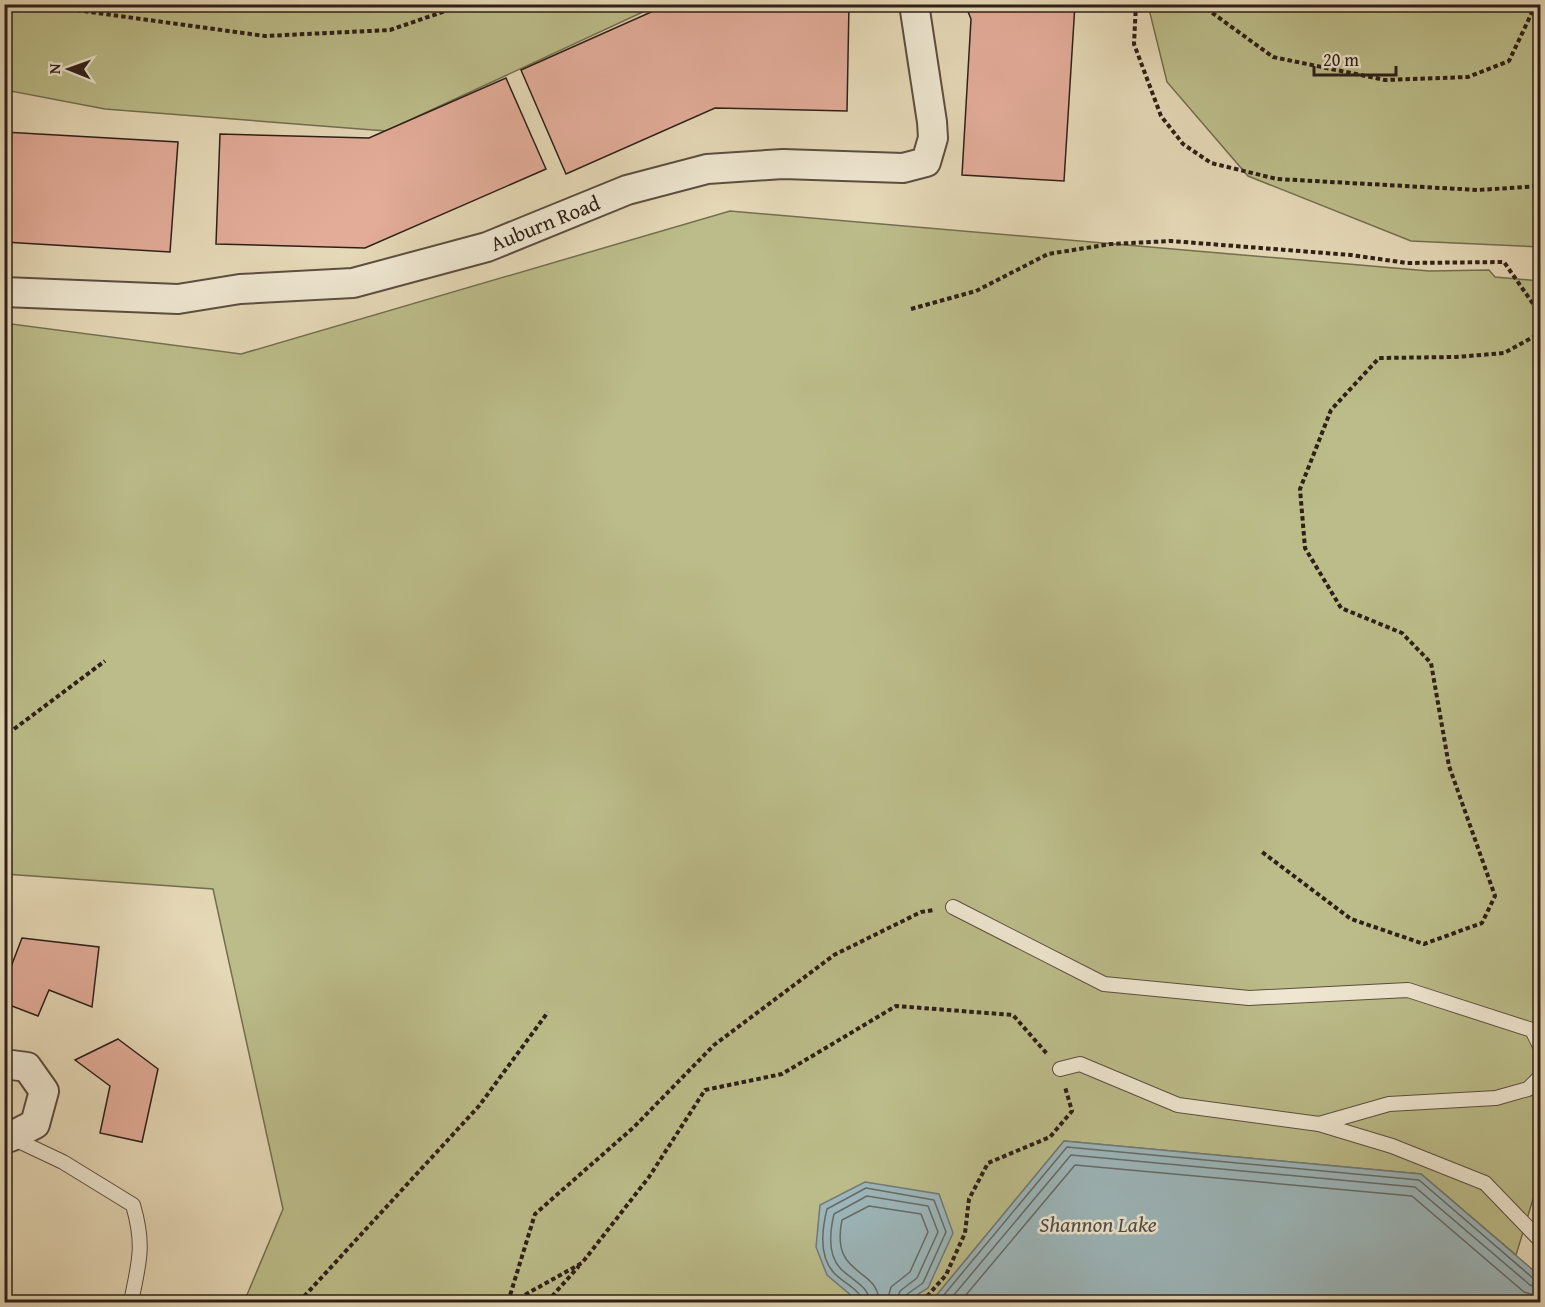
<svg xmlns="http://www.w3.org/2000/svg" width="1545" height="1307" viewBox="0 0 1545 1307" font-family="'Gentium Book Plus',serif">
<style>
.green{fill:#bbbc89;stroke:#746e50;stroke-width:1.5}
.water{fill:#9cb6ba;stroke:#707a79;stroke-width:1.5}
.lines{fill:none;stroke-linecap:round;stroke-linejoin:round}
.shore{stroke:#656b69;stroke-width:1.5}
.building{fill:#e2ac99;stroke:#2e2018;stroke-width:1.5}
.lane-casing{stroke:#5c4e40;stroke-width:16}
.street-casing{stroke:#5c4e40;stroke-width:32}
.path{stroke:#2e2018;stroke-width:4;stroke-dasharray:4.5 3;stroke-linecap:butt}
.lane{stroke:#eee6d0;stroke-width:14}
.street{stroke:#eee6d0;stroke-width:28}
.labels{text-anchor:middle;dominant-baseline:central;stroke-width:5;stroke-linejoin:round;paint-order:stroke}
.street-label{font-size:21px;fill:#2e2018;stroke:#eee6d0}
.water-label{font-size:22px;font-style:italic;fill:#4f4d49;stroke:#eee6d0}
</style>
<rect width="100%" height="100%" fill="#e5d8b6"/>
<filter id="stains"><feTurbulence type="fractalNoise" baseFrequency=".00333" numOctaves="4"/><feColorMatrix values="0 0 0 0 .2 0 0 0 0 .09 0 0 0 0 .02 0 0 0 .5 -.17"/></filter>
<radialGradient id="worn" r=".72"><stop offset=".6" stop-color="#630" stop-opacity="0"/><stop offset="1" stop-color="#630" stop-opacity=".3"/></radialGradient>
<g class="green">
<path d="M4,5H658L386,131L105,109L5,90Z"/>
<path d="M1148,5H1540V247L1411,241L1248,176L1167,82Z"/>
<path d="M730,211L1429,271L1489,270L1495,277L1540,281V1176L1516,1255L1421,1174L1064,1141L931,1302H244L283,1209L213,889L5,874L4,323L241,354Z"/>
</g>
<g class="water">
<path d="M1064,1141L1421,1174L1540,1276V1302H931Z"/>
<path d="M865,1182L939,1194L953,1233L928,1288L906,1302H859L827,1275L816,1247L820,1205Z"/>
</g>
<g class="lines">
<g class="shore">
<path d="M863,1302C861,1290 842,1282 834,1273C819,1257 822,1229 827,1209L866,1188L934,1200L946,1232L923,1283L906,1295L903,1302"/>
<path d="M870,1302C869,1286 850,1279 840,1268C827,1254 830,1231 834,1214L867,1196L928,1206L938,1232L917,1278L900,1291L896,1302"/>
<path d="M879,1302C878,1266 830,1278 842,1220L869,1206L921,1214L928,1232L910,1272L891,1287L887,1302"/>
<path d="M938,1302L1067,1147L1419,1180L1534,1279L1540,1280"/>
<path d="M948,1302L1071,1155L1415,1187L1530,1285L1540,1288"/>
<path d="M960,1302L1075,1165L1412,1196L1524,1292L1540,1297"/>
</g>
</g>
<g class="building">
<path d="M669,4H849L847,111L715,108L566,174L521,70Z"/>
<path d="M965,4H1075L1064,181L962,175L971,19Z"/>
<path d="M506,78L546,169L365,248L216,244L220,134L369,138Z"/>
<path d="M4,132L178,142L170,252L4,242Z"/>
<path d="M22,938L99,947L92,1007L49,990L38,1016L4,1003V985Z"/>
<path d="M118,1039L158,1069L142,1142L100,1133L110,1086L75,1060Z"/>
</g>
<g class="lines">
<g class="lane-casing">
<g id="lane">
<path d="M953,907L1104,984L1249,998L1408,990L1532,1030L1540,1046"/>
<path d="M1060,1069L1080,1064L1178,1105L1319,1124L1392,1146L1485,1183L1540,1240"/>
<path d="M1319,1124L1389,1104L1496,1098L1528,1089L1540,1077"/>
<path d="M10,1137L63,1162L133,1205C145,1246 139,1262 131,1302"/>
</g>
</g>
<g class="street-casing">
<g id="street">
<path d="M4,292L178,299L240,289L353,283L487,247L627,190L707,169L783,164L903,168L926,162L933,138L932,122L914,4"/>
<path d="M4,1064L27,1067L44,1091L35,1124L10,1137L4,1136"/>
</g>
</g>
<g class="path">
<path d="M32,4L265,36L390,30L466,4"/>
<path d="M1136,4L1134,44L1161,116L1183,144L1211,163L1277,179L1478,190L1540,186"/>
<path d="M1200,4L1273,57L1385,80L1468,77L1509,61L1536,4"/>
<path d="M911,309L976,291L1048,254L1111,244L1171,241L1351,255L1407,263L1504,262L1536,308L1537,335L1504,353L1456,357L1379,358L1331,410L1300,489L1305,548L1341,608L1402,633L1431,663L1449,766L1495,896L1482,923L1424,944L1351,919L1262,852"/>
<path d="M4,740L10,732L105,661"/>
<path d="M299,1302L479,1106L548,1012"/>
<path d="M508,1302L535,1214L634,1127L714,1045L834,955L921,912L934,910"/>
<path d="M512,1302L582,1263L649,1177L705,1090L782,1074L896,1006L1013,1015L1048,1055"/>
<path d="M547,1302L579,1266"/>
<path d="M922,1302L946,1275L965,1233L969,1199L988,1163L1050,1137L1072,1111L1065,1087"/>
</g>
<use href="#lane" class="lane"/>
<use href="#street" class="street"/>
</g>
<g class="labels">
<g class="street-label">
<text transform="translate(545 223) rotate(-22)">Auburn Road</text>
</g>
<g class="water-label">
<text x="1098" y="1224">Shannon Lake</text>
</g>
</g>
<rect width="1545" height="1307" fill="none" stroke="#e5d8b6" stroke-width="24"/>
<rect x="6" y="6" width="1533" height="1295" fill="none" stroke="#2e2018" stroke-width="3"/>
<rect x="12" y="12" width="1521" height="1283" fill="none" stroke="#2e2018" stroke-width="1.5"/>
<g transform="translate(69 69) rotate(271)" stroke="#eee6d0" stroke-width="4.5" paint-order="stroke">
<path d="M0-4.5L10 22L0 15L-10 22Z" fill="#2e2018"/>
<text y="-9" font-size="16" font-weight="bold" text-anchor="middle" fill="#2e2018">N</text>
</g>
<path d="M1314 66v9h82v-9" fill="none" stroke="#2e2018" stroke-width="3"/>
<text x="1323" y="66" font-size="18" fill="#2e2018" stroke="#eee6d0" stroke-width="4.5" paint-order="stroke">20 m</text>
<rect width="100%" height="100%" filter="url(#stains)"/>
<rect width="100%" height="100%" fill="url(#worn)"/>
</svg>
